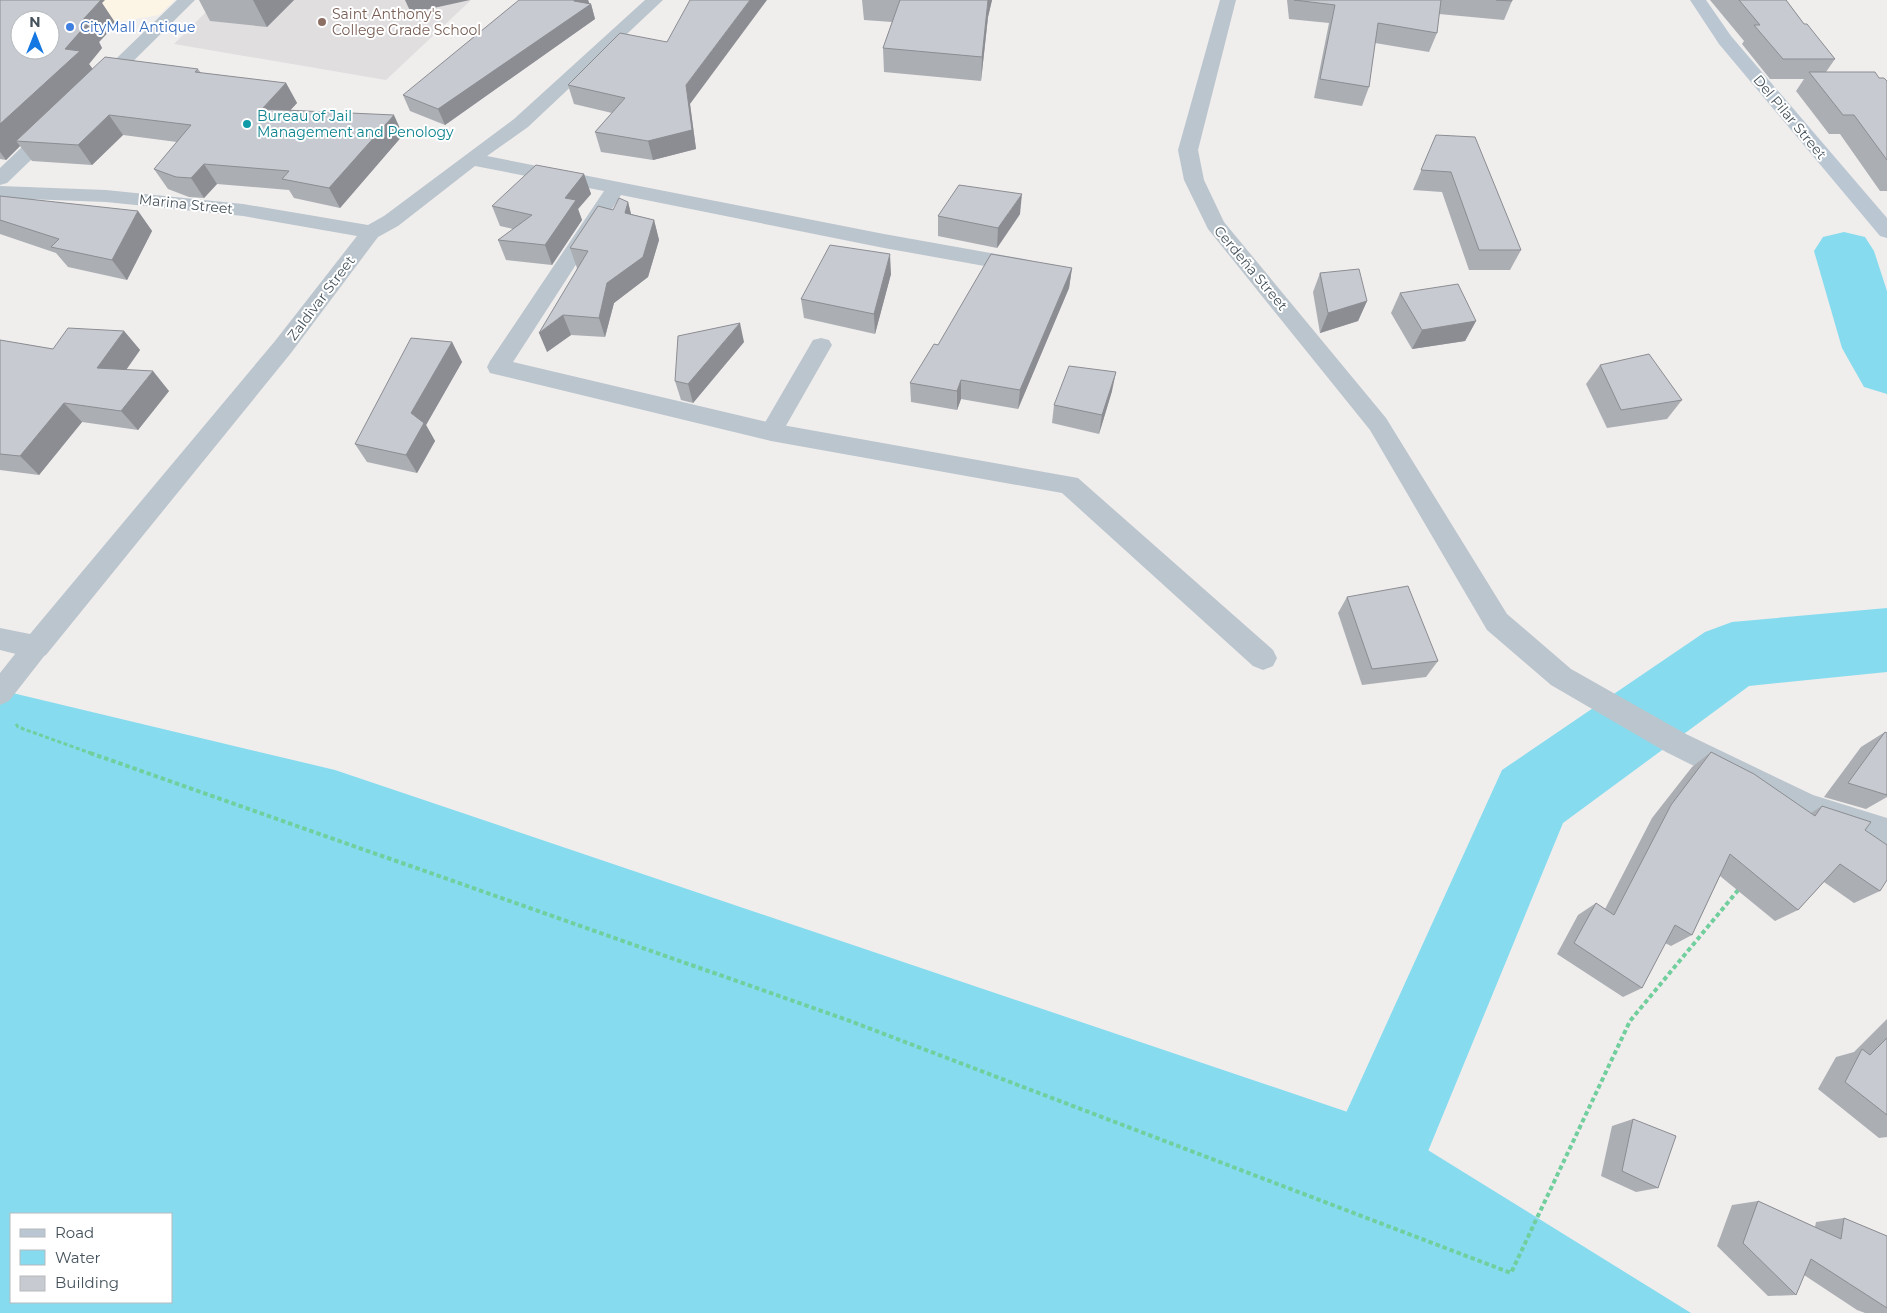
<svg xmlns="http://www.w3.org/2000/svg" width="1887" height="1313" viewBox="0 0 1887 1313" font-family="Montserrat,sans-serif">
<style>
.commercial{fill:#fcf4e5}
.education{fill:#e1dedf}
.water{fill:#86dcee;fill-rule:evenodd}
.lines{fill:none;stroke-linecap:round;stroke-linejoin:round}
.river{fill:#86dcee;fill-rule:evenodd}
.path-far1{stroke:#71ce9d;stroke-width:3;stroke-dasharray:4 2.5;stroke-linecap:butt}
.path{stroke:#71ce9d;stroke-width:4;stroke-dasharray:4.5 3;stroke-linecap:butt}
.lane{fill:#bbc5cd;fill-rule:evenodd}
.street{fill:#bbc5cd;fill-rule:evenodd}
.secondary{fill:#bac7d2;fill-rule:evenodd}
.wall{fill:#abaeb3}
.shaded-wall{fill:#8b8d92}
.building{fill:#c7cad0;stroke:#8b8d92;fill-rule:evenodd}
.education-dot{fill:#8d6e63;stroke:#fff;stroke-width:2}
.shop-dot{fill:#3f7fe0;stroke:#fff;stroke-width:2}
.culture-dot{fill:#0f9aa8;stroke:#fff;stroke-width:2}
.labels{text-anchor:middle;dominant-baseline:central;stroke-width:4;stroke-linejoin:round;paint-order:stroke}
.far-education-label{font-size:14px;fill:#785e54;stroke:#fff;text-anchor:start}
.far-shop-label{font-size:14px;fill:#366cbe;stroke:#fff;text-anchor:start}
.far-culture-label{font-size:14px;fill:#0d838f;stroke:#fff;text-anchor:start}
.far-street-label{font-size:14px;fill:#45525b;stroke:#fff}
</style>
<rect width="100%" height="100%" fill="#f0eded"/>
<path class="commercial" d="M0,0H175L159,15L50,34V20H20Z"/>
<path class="education" d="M218,0H471L386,80L174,44Z"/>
<path class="water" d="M0,690L335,770L1389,1126L1691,1313H0ZM11,1214H171V1302H11Z"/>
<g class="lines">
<g class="river">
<path d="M1844,232L1865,237L1874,251L1887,291V394L1864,387L1842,348L1814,251L1823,237Z"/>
<path d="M1887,608V672L1749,686L1563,823L1424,1161L1389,1175L1354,1161L1340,1126L1502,770L1705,632L1732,622Z"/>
</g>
<path class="path-far1" d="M16,724L18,727L93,754"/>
<path class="path" d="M90,753L850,1021L1511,1273L1630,1021L1739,889"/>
<g class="lane">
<path d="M821,338L829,340L832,345L779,438L771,440L763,438L760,432L763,426L813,340Z"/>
<path d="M36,636L45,639L49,647L45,655L9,701L0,705V673L27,639Z"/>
</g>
<g class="street">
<path d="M177,0H195L104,90H92L89,86L92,82Z"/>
<path d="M645,0H663L528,127L487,156L884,234L1024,259L1032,261L1035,266L1032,271L1024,273L884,248L621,195L513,362L771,423L1078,478L1273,650L1277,658L1273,666L1263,670L1253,666L1062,493L771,441L490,373L487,367L490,361L604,191L475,166L398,226L378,237L291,353L46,655L36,659L0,650V628L30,634L275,341L357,236L243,216L106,202L0,198V186L106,190L243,204L368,225L384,216L514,119Z"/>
<path d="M1220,0H1236L1198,150L1204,180L1224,222L1386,418L1507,614L1571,669L1686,734L1813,795L1887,818V846L1796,817L1666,752L1551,685L1487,630L1370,430L1208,229L1184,180L1178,150Z"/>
<path d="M54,121L61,123L63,127L61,131L7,183L0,185V168L47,123Z"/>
</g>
<path class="secondary" d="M1690,0H1706L1731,36L1887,218V238L1880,236L1719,44Z"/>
</g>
<g class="wall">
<path d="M0,0L102,3L116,24L99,42L102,48L89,64L93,69H198L201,73L286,83L297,103L290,110L403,135L340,208L294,198L289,190L217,184L204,198L189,197L168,189L154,169L177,142L123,135L92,165L32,161L20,146L6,160L0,159Z"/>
<path d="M199,0H294L267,27L210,21Z"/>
<path d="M588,0L589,3L591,4L595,19L445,125L410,111L403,95Z"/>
<path d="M862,0H992L988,17L981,81L884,72L883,48L892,22L864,20Z"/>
<path d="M1287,0H1512V1L1504,20L1439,14L1437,33L1429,52L1375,43L1369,87L1362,106L1314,98L1329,23L1289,19Z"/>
<path d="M1710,0H1786L1804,24L1835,59L1826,72L1879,78L1887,81V191H1880L1840,134H1829L1796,91L1804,79H1770L1742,44L1744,41Z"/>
<path d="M568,85L690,104L696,149L653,160L601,152L595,132L612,113L574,104Z"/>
<path d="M1436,135L1521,250L1510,270H1469L1442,192L1413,190Z"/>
<path d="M584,174L591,194L578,209L582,220L552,265L506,260L498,240L513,229L500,226L492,206Z"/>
<path d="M0,196L138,211L152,231L127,280L68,267L56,253L0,234Z"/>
<path d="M628,202L631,214L654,220L659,240L648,277L614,303L605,337L571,335L547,352L577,268L570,248L613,210Z"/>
<path d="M1020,214L997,248L938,236V216Z"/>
<path d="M1072,268L1069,288L1018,409L961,399L957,410L911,402L910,383L938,345Z"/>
<path d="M1320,273L1367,301L1358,321L1320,333L1313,292Z"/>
<path d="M891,274L875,334L804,318L801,299Z"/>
<path d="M1400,293L1476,321L1465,341L1412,349L1391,313Z"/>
<path d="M124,331L140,350L126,370L169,391L138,430L82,422L39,475L0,470V340L53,349Z"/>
<path d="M452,342L462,362L426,425L435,441L417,473L367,462L355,444Z"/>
<path d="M744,342L693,403L681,400L675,381Z"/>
<path d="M1600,365L1682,400L1667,419L1607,428L1586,384Z"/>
<path d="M1112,391L1099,434L1052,423L1054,405Z"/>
<path d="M1347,597L1438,661L1426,677L1362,685L1338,613Z"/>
<path d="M1885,732L1887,733V797L1866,809L1824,797L1861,747Z"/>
<path d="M1711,752L1811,813L1822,806L1865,830L1880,891L1854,903L1824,882L1798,910L1775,921L1720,876L1692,935L1671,946L1665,943L1642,988L1623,997L1557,954L1578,915L1596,903L1605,909L1652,818L1692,767Z"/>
<path d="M1887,1019V1137L1879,1138L1818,1089L1836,1057L1854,1052Z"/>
<path d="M1633,1119L1658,1188L1636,1192L1601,1176L1612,1126Z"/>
<path d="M1758,1201L1815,1227L1816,1222L1844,1218L1887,1236V1313H1865L1857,1310L1804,1275L1796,1295L1768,1296L1717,1246L1732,1205Z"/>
</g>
<g class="shaded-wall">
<path d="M66,0H105L102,3L116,24L99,42L102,48L89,64L96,74L16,141L20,146L6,160L0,152V124Z"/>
<path d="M253,0H294L267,27Z"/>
<path d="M405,0H470L411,13Z"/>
<path d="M574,0H588L590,5L591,4L595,19L445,125L438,109Z"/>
<path d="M750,0H767L690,104L696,149L653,160L648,141L686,85Z"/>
<path d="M988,0H992L988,17L981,81L982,57Z"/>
<path d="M286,83L297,103L273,129L262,109Z"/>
<path d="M109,115L123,135L92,165L78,145Z"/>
<path d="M394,115L403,135L340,208L329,188Z"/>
<path d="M204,164L217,184L204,198L191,178Z"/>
<path d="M584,174L591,194L578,209L582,220L552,265L545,245L565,198Z"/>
<path d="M1022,194L1020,214L997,248L998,228Z"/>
<path d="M628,202L633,222L625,213Z"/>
<path d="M138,211L152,231L127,280L112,260Z"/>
<path d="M654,220L659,240L648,277L614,303L605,337L599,318L607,283Z"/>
<path d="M890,254L891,274L875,334L874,314Z"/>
<path d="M1072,268L1069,288L1018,409L1020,390Z"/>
<path d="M1367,301L1358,321L1320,333L1328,313Z"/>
<path d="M563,315L571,335L547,352L539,333Z"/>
<path d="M1476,321L1465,341L1412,349L1422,330Z"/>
<path d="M740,323L744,342L693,403L688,384Z"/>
<path d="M124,331L140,350L114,387L97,368Z"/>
<path d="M452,342L462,362L426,425L435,441L417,473L406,455L411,413Z"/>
<path d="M153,371L169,391L138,430L121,411Z"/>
<path d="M1116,372L1112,391L1099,434L1102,415Z"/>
<path d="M961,380V399L957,410V391Z"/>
<path d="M64,403L82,422L39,475L20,456Z"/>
</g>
<g class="building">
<path d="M0,0H101L79,24H87L65,49L80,51L0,124ZM20,20H50V50H20Z"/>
<path d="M519,0H574V1L591,4L438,109L403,95Z"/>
<path d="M690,0H750L686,85L692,130L648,141L595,132L625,98L568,85L620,33L667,42Z"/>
<path d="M900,0H988L982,57L883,48Z"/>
<path d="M1294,0H1441L1437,33L1378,23L1369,87L1320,79L1335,5Z"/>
<path d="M1496,0H1512V1Z"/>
<path d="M1739,0H1786L1804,24H1807L1835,59H1783L1759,31L1754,25H1760Z"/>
<path d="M105,57L198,69L195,72L286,83L262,109L394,115L329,188L282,179L289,171L204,164L191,178L176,177L154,169L191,125L109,115L78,145L16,141Z"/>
<path d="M1809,72H1875L1879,78H1884L1887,81V160L1854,115H1843Z"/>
<path d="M1436,135L1475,137L1521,250H1479L1451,172L1421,170Z"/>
<path d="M536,165L584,174L565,198L576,200L545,245L498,240L532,215L492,206Z"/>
<path d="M959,185L1022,194L998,228L938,216Z"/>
<path d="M0,196L138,211L112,260L51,247L59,239L0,220Z"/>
<path d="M619,198L628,202L625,213L654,220L643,257L607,283L599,318L563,315L539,333L588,251L570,248L598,206L613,210Z"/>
<path d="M830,245L890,254L874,314L801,299Z"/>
<path d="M991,254L1072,268L1020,390L961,380L957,391L910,383L934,344L938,345Z"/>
<path d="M1359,269L1367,301L1328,313L1320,273Z"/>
<path d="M1458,284L1476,321L1422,330L1400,293Z"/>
<path d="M740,323L688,384L675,381L678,336Z"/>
<path d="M68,328L124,331L97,368L153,371L121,411L64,403L20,456L0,454V340L53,349Z"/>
<path d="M411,338L452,342L411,413L424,423L406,455L355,444Z"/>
<path d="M1649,354L1682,400L1621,410L1600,365Z"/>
<path d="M1069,366L1116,372L1102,415L1054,405Z"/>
<path d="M1408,586L1438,661L1372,669L1347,597Z"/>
<path d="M1885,732L1887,733V795L1848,783Z"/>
<path d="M1711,752L1754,774L1815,816L1822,806L1871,822L1865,830L1887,845V880L1880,891L1840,864L1798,910L1730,854L1692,935L1675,925L1642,988L1574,943L1596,903L1614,915L1671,805Z"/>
<path d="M1887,1038V1115L1845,1082L1862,1049L1870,1055Z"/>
<path d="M1633,1119L1676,1136L1658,1188L1622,1171Z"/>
<path d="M1758,1201L1841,1239L1844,1218L1887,1236V1308L1811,1259L1796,1295L1743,1243Z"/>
</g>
<circle class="education-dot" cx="322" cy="22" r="5"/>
<circle class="shop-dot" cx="70" cy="27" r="5"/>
<circle class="culture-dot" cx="247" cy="124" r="5"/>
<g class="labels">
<g class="far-education-label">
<text x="332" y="14">Saint Anthony's<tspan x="332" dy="16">College Grade School</tspan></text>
</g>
<g class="far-shop-label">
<text x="80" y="27">CityMall Antique</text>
</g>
<g class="far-culture-label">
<text x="257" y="116">Bureau of Jail<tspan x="257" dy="16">Management and Penology</tspan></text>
</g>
<g class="far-street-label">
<text transform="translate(1790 117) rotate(50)">Del Pilar Street</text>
<text transform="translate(186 204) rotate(6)">Marina Street</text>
<text transform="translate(1251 268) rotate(50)">Cerdeña Street</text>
<text transform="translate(321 298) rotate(-53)">Zaldivar Street</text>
</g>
</g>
<rect x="10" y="1213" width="162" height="90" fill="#ffffff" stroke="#b5babd"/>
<rect x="20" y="1229" width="25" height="8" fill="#bac7d2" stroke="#b5babd"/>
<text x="55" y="1238" font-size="15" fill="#45525b">Road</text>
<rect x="20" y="1250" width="25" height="15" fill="#86dcee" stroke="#b5babd"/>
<text x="55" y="1263" font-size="15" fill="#45525b">Water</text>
<rect x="20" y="1276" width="25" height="15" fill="#c7cad0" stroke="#b5babd"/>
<text x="55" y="1288" font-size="15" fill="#45525b">Building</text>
<g transform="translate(35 35)"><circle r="24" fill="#ffffff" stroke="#b5babd"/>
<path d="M0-4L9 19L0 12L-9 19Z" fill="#1577e2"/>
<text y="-8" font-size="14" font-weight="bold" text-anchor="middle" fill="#45525b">N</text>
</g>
</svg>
